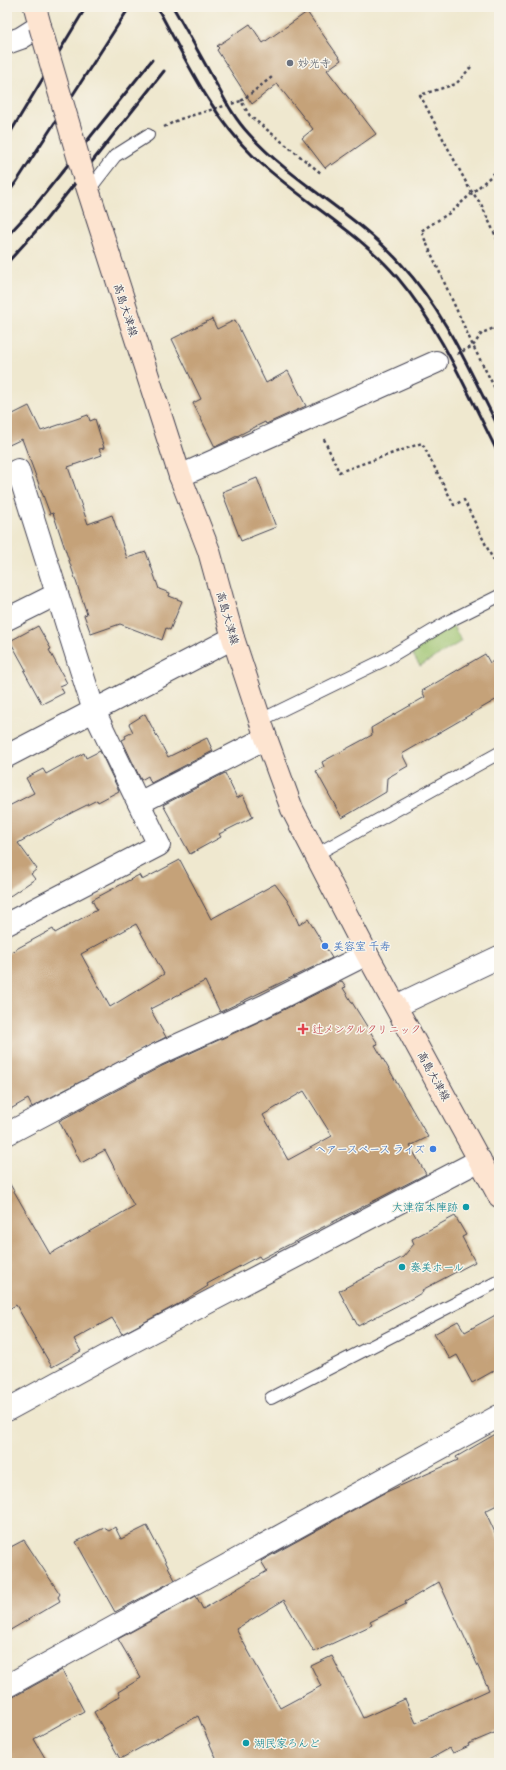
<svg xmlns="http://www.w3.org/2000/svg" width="506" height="1770" viewBox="0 0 506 1770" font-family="'Patrick Hand','Klee One',sans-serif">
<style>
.green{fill:#9cc36e;stroke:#5f7254}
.building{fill:#c5a279;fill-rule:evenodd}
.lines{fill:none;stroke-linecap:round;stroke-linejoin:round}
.service-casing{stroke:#414051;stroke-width:14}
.minor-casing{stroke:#414051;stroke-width:24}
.secondary-casing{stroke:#414051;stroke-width:24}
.path{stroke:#414051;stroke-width:2.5;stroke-dasharray:3 3;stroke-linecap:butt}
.service{stroke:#fff;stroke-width:12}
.minor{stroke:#fff;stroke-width:22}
.secondary{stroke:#fde4d0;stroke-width:22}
.rail{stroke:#22223b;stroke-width:3}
.secondary-bridge-casing{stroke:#414051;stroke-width:24;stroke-linecap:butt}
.secondary-bridge{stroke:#fde4d0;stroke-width:22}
.worship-dot{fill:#6b7280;stroke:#f7f3e8;stroke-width:1.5}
.shop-dot{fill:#3f7fe0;stroke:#f7f3e8;stroke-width:1.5}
.health-dot{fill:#e0444e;stroke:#f7f3e8;stroke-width:1.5}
.culture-dot{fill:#0f9aa8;stroke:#f7f3e8;stroke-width:1.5}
.labels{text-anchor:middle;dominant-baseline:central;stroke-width:3;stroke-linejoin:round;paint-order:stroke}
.worship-label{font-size:11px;fill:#5b616d;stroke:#f7f3e8;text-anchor:start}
.street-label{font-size:11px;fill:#22223b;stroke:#f7f3e8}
.shop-label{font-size:11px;fill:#366cbe;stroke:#f7f3e8;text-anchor:start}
.health-label{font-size:11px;fill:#be3a42;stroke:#f7f3e8;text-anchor:start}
.culture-label{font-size:11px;fill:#0d838f;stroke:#f7f3e8;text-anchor:start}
</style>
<rect width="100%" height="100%" fill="#f7f3e8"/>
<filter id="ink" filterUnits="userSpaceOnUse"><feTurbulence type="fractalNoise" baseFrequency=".025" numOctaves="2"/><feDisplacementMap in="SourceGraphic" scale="8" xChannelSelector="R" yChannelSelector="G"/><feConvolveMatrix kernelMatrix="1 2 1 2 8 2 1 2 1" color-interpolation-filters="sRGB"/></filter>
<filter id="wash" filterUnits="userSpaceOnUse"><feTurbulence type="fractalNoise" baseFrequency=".012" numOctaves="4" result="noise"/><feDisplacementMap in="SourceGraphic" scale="16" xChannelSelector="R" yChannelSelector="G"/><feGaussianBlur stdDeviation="0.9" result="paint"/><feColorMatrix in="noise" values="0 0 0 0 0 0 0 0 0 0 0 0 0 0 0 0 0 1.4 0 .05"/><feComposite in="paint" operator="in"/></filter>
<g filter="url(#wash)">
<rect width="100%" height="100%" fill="#efe8cf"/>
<path class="green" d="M451,623L462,641L420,666L409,649Z"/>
<g id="blocks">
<g class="building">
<path d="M307,12L341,60L327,70L376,134L332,165L331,163L325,168L302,138L313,129L277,84L252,104L217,50L219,48L217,46L250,24L263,43Z"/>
<path d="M212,319L217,329L235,320L266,383L288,371L306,406L266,424L265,422L215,447L193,403L201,399L172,339Z"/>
<path d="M29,406L41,431L88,415L90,421L95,419L104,448L99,449L102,455L68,467L88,524L112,515L127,558L146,552L159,589L170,593L169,596L182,601L170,630L166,628L162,640L120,624L91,634L84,615L87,614L53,513L50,514L22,439L7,446V417Z"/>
<path d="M257,478L276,527L241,541L222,492Z"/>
<path d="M38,626L51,649L49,650L67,683L60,686L64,693L42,704L24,671L26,670L10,641Z"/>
<path d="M485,654L490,663L499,658V698L402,754L408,766L387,778L386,792L342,818L316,771L324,767L322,762L372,735L371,728L425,697L422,691Z"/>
<path d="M145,714L168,757L207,738L213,751L151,783L148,776L141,780L122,740L126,738L125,736L133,732L129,724Z"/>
<path d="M100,751L119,791L98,802L97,800L73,812L18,843L37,869L31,874L35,879L7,898V807L34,793L26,778L43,769L46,774L84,753L86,758Z"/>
<path d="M225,773L237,798L243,795L253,817L219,834L221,837L190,854L163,805Z"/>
<path d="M180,860L211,919L275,884L290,904L299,925L308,919L332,958L220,1012L205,981L150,1009L166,1037L32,1107L28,1099L7,1111V954L53,929L55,933L97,910L92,900L139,875L142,880ZM136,924L164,974L110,1007L81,954Z"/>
<path d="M342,981L346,987L343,988L378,1044L375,1045L428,1137L410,1146L426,1174L261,1259L259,1256L207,1284L208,1286L182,1302L122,1334L112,1318L74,1339L81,1351L52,1367L16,1305L7,1310V1179L50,1254L134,1206L105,1150L81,1163L59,1121L162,1066L269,1017ZM304,1091L332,1136L288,1160L263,1115Z"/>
<path d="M455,1216L466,1235L462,1237L475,1262L422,1290L423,1292L404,1303V1302L358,1326L339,1291L403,1257L414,1244L412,1239Z"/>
<path d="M499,1313V1368L472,1383L457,1355L450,1359L434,1334L458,1321L465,1332Z"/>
<path d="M499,1432V1504L485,1511L499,1541V1731L468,1744L469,1746L453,1753L450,1748L423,1763H218L198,1716L120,1759L94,1712L120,1696L118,1692L141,1678L118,1639L196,1596L203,1609L267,1571L261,1561L382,1494L458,1460L456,1457ZM439,1582L489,1690L416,1723L405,1699L363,1718L332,1656L311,1666L321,1686L280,1708L236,1629L284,1600L314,1652L372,1625L370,1622L406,1604L405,1602Z"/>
<path d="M147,1526L175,1580L115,1612L76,1542L104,1528L109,1531L115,1527L121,1539Z"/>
<path d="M24,1540L60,1594L58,1597L60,1601L7,1632V1549Z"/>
<path d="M62,1670L84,1711L34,1739L48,1763H11L7,1756V1698L13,1697Z"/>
</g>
</g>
</g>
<g filter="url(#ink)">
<use href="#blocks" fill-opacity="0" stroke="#414051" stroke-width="1"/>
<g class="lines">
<g class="service-casing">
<g id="service">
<path d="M88,191L115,156L148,135"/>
<path d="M261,720L386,659L451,620L499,596"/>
<path d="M315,855L499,753"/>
<path d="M271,1398L499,1281"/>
</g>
</g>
<g class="minor-casing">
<g id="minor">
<path d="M7,43L21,38L40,26"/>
<path d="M7,476L18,470L94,711L159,845L7,924"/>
<path d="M180,476L436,362"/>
<path d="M7,619L57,594"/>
<path d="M7,756L233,638"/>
<path d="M139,803L266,738"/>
<path d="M396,1006L499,957"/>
<path d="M7,1134L156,1055L264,1006L367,954"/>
<path d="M7,1410L134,1341L480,1160"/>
<path d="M7,1686L499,1416"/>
</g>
</g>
<g class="secondary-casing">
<g id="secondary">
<path d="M35,7L40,26"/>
<path d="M84,177L180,476L209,551L233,638L266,738L292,809L367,954L499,1196"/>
</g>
</g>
<g class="path">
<path d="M471,67L456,84L420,95L469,188L481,204L499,243"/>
<path d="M241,101L272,77"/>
<path d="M164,127L180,119L241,101L250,116L322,174"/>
<path d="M499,169L451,212L421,231L473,346L499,396"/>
<path d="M457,354L473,346L482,333L499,326"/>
<path d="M324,439L339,472L422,443L454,505L464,500L499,572"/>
</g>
<use href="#service" class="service"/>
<use href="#minor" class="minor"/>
<use href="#secondary" class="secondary"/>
<g class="rail">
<path d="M157,7C185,58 211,115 253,156C298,199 356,229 397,277C441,329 468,394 499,455"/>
<path d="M173,7C187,31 200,55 213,78C224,98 233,117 249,134C294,184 357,214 402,265C445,312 470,372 499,428"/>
<path d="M7,138L86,7"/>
<path d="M7,194L17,181L127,11"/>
<path d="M7,236L34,207L152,60"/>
<path d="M7,263L45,221L164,71"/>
</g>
<g class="secondary-bridge-casing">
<path id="secondary-bridge" d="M40,26L84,177"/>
</g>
<use href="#secondary-bridge" class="secondary-bridge"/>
</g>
</g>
<circle class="worship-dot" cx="290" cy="63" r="4"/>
<g class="shop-dot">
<circle cx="325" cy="946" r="4"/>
<circle cx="433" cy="1149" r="4"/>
</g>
<path class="health-dot" d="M301 1023h4v4h4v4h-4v4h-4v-4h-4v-4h4z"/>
<g class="culture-dot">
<circle cx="466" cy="1207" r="4"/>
<circle cx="402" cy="1267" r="4"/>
<circle cx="246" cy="1743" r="4"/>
</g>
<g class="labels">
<g class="worship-label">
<text x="298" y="63">妙光寺</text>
</g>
<g class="street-label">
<text transform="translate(126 310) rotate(72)">高島大津線</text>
<text transform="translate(228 618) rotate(74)">高島大津線</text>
<text transform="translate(434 1076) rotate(61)">高島大津線</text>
</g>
<g class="shop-label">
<text x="333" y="946">美容室 千寿</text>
<text x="425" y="1149" text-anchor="end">ヘアースペース ライズ</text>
</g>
<g class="health-label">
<text x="312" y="1029">辻メンタルクリニック</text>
</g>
<g class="culture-label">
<text x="458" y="1207" text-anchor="end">大津宿本陣跡</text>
<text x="410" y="1267">奏美ホール</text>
<text x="254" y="1743">湖民家ろんど</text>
</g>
</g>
<rect width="506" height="1770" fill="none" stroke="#f7f3e8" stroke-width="24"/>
</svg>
